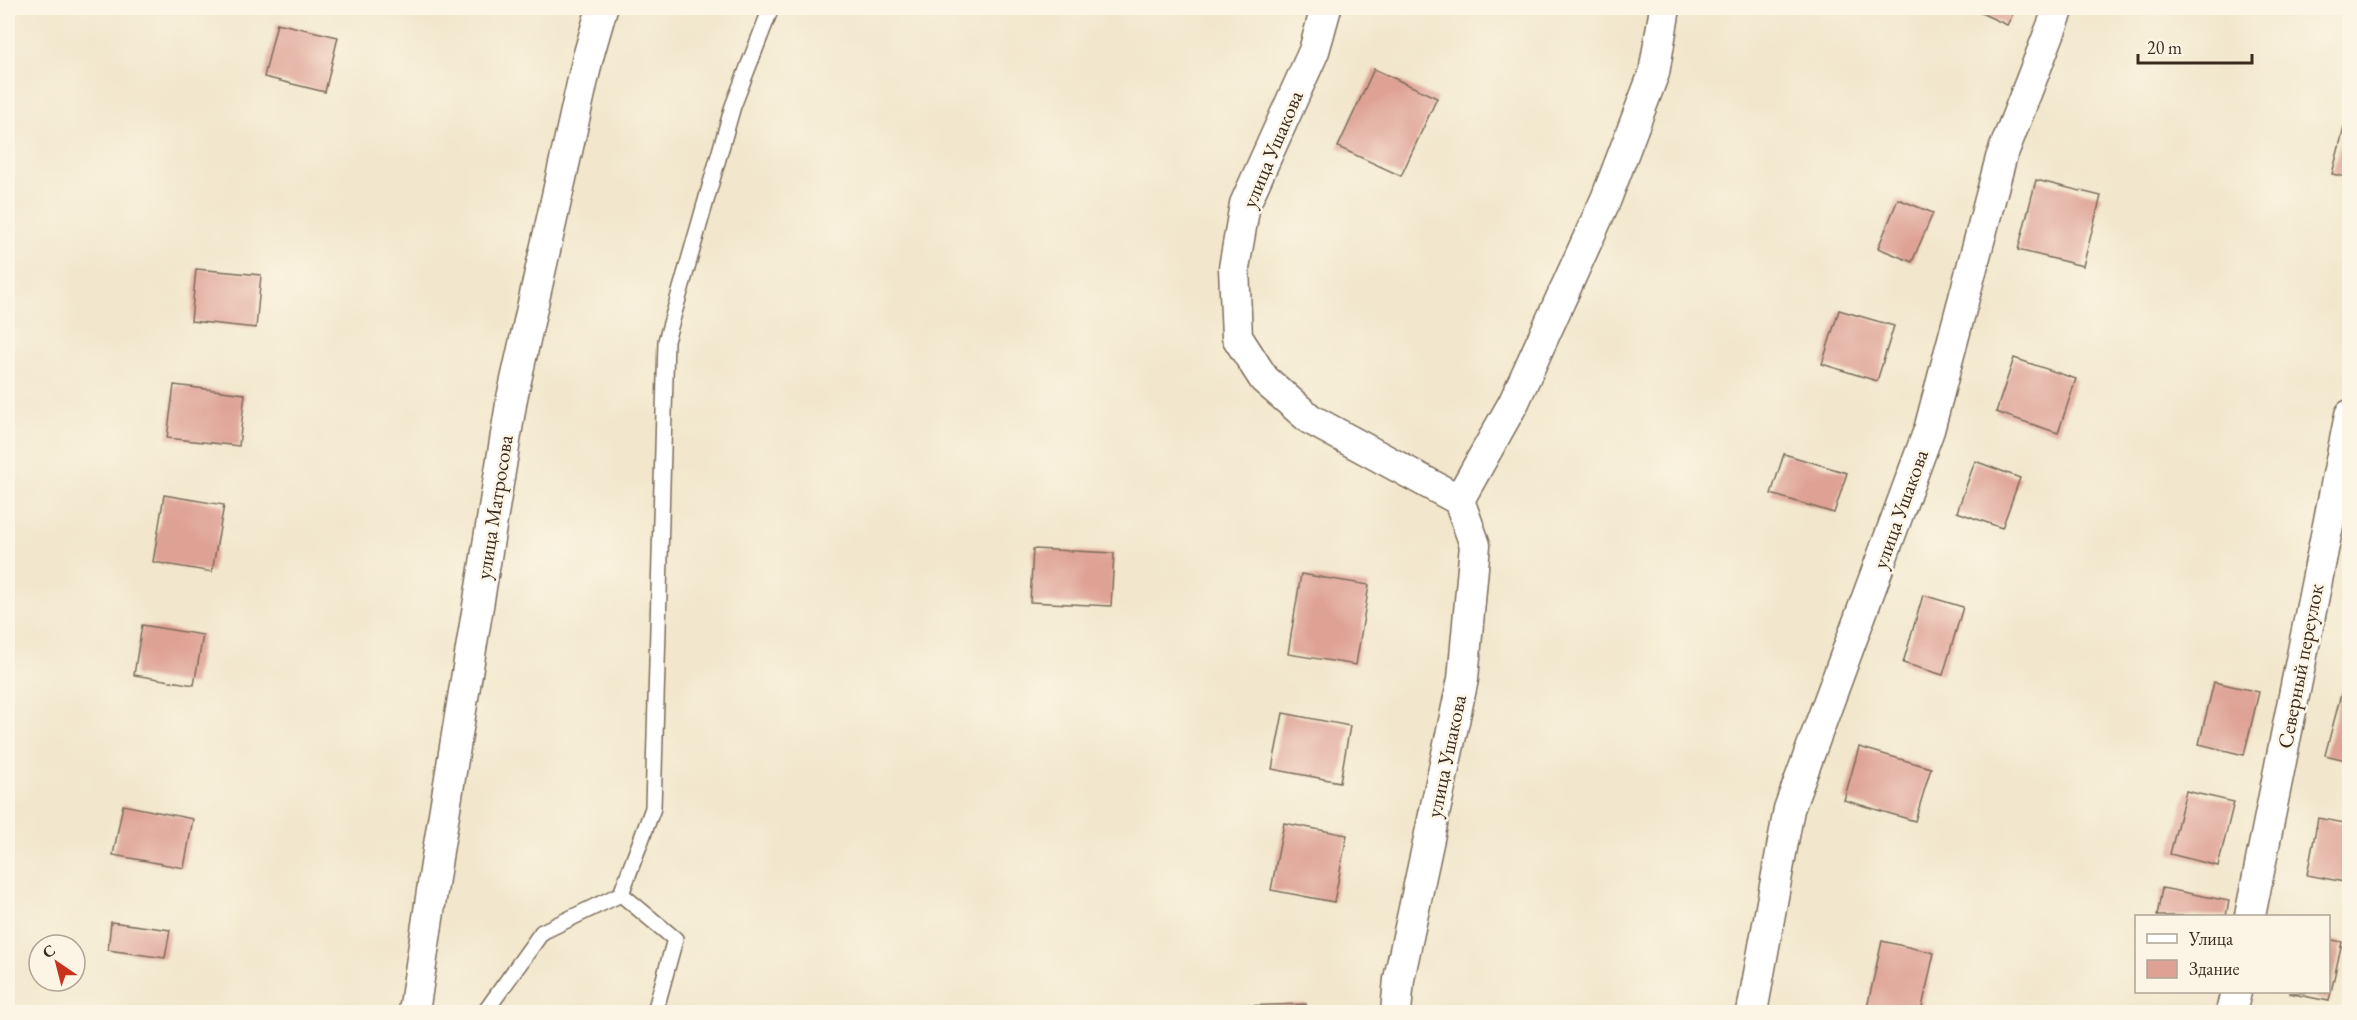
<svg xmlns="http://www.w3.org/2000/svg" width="2357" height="1020" viewBox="0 0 2357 1020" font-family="'EB Garamond',serif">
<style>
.building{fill:#dea294}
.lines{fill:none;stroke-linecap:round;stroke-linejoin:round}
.lane-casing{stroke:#7b6c5b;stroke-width:18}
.street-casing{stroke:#7b6c5b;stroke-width:33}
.lane{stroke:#fff;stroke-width:15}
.street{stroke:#fff;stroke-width:30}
.labels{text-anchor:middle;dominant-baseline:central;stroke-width:5;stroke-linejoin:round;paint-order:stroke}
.street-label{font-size:21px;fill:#3b2a1e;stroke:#fcf5e5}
</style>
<rect width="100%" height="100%" fill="#fcf5e5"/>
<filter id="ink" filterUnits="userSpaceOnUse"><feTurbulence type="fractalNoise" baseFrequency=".0167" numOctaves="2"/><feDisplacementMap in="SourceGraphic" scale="12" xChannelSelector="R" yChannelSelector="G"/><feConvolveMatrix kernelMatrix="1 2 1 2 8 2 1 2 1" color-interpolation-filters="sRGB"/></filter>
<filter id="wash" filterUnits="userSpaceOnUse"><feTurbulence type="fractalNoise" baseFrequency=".008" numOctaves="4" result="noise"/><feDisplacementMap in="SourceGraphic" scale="24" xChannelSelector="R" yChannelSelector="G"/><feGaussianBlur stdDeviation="1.35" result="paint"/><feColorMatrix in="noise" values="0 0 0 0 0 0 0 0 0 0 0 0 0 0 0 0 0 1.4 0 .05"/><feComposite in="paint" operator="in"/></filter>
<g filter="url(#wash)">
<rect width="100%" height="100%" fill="#f2e7cc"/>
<g id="blocks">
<g class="building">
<path d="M1970,8H2016L2007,25Z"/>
<path d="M277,23L338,37L325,92L264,77Z"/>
<path d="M1374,69L1437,98L1401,176L1338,147Z"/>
<path d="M2346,120H2350V178L2332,174Z"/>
<path d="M2036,180L2101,196L2083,266L2018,250Z"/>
<path d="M1898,199L1933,213L1912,262L1878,248Z"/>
<path d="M196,269L261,275L256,328L191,321Z"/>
<path d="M1839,310L1894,326L1877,381L1822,364Z"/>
<path d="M2014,358L2076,379L2058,433L1996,412Z"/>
<path d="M174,385L245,394L239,446L167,438Z"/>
<path d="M1784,454L1847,473L1834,513L1771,494Z"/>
<path d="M1975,461L2020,478L2002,528L1957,512Z"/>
<path d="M164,495L224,505L212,572L153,562Z"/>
<path d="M1033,549L1114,553L1111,606L1030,602Z"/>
<path d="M1301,574L1369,585L1356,665L1288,654Z"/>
<path d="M1923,595L1963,607L1943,675L1903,663Z"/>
<path d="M142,625L203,635L194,685L134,675Z"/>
<path d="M2214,682L2259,692L2244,755L2199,744Z"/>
<path d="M2344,683L2350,684V761L2325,755Z"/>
<path d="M1283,713L1350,726L1340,782L1272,769Z"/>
<path d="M1859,747L1931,768L1915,821L1844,800Z"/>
<path d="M2186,791L2234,802L2218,866L2170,854Z"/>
<path d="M123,805L193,819L184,868L113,855Z"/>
<path d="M2318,818L2350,824V883L2307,875Z"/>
<path d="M1284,823L1347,835L1334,902L1271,890Z"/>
<path d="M2162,888L2229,901L2226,916H2157Z"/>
<path d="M111,922L170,930L165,958L108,950Z"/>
<path d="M2328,939L2342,942L2329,1001L2288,993L2328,992Z"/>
<path d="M1882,941L1934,953L1921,1012H1866Z"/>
<path d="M1306,1004V1012H1241L1240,1006Z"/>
</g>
</g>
</g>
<g filter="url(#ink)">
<use href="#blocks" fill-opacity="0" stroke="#7b6c5b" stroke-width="1.5"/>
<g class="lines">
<g class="lane-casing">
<g id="lane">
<path d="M621,894L653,808L666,341L733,106L771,8"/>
<path d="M485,1012L542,932L621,894L675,939L655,1012"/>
</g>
</g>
<g class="street-casing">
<g id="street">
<path d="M1326,8L1314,51L1245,204L1234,268L1237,337L1264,379L1310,419L1459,500"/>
<path d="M2250,916L2350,415"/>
<path d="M414,1012L438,851L512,398L588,57L602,8"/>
<path d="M1396,1012L1399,979L1463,679L1475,545L1459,500L1514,402L1606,199L1654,73L1665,8"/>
<path d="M1752,1012L1789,809L1929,430L2001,158L2059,8"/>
<path d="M2231,1012L2236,992"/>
</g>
</g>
<use href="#lane" class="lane"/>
<use href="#street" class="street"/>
</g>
</g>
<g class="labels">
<g class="street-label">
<text transform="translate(1272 149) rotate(-67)">улица Ушакова</text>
<text transform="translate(494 507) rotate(-81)">улица Матросова</text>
<text transform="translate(1900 509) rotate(-70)">улица Ушакова</text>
<text transform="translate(2300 666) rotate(-79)">Северный переулок</text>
<text transform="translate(1446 756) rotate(-78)">улица Ушакова</text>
</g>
</g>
<rect width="2357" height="1020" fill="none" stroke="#fcf5e5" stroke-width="30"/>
<rect x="2135" y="915" width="195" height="78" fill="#fcf5e5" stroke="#afa495" stroke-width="1.5"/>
<rect x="2147" y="934" width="30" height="9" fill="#ffffff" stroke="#afa495" stroke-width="1.5"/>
<text x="2189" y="945" font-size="18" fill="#3b2a1e">Улица</text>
<rect x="2147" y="960" width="30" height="18" fill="#dea294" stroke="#afa495" stroke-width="1.5"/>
<text x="2189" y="975" font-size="18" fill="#3b2a1e">Здание</text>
<g transform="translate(57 963) rotate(325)"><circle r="28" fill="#fcf5e5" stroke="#afa495" stroke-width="1.5"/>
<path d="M0-4.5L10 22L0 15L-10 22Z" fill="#c8321e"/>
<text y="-9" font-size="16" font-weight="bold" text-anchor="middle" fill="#3b2a1e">С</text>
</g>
<path d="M2138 54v9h114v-9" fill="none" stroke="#3b2a1e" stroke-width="3"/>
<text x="2147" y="54" font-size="18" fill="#3b2a1e" stroke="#fcf5e5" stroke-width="4.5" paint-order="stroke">20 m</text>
</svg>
